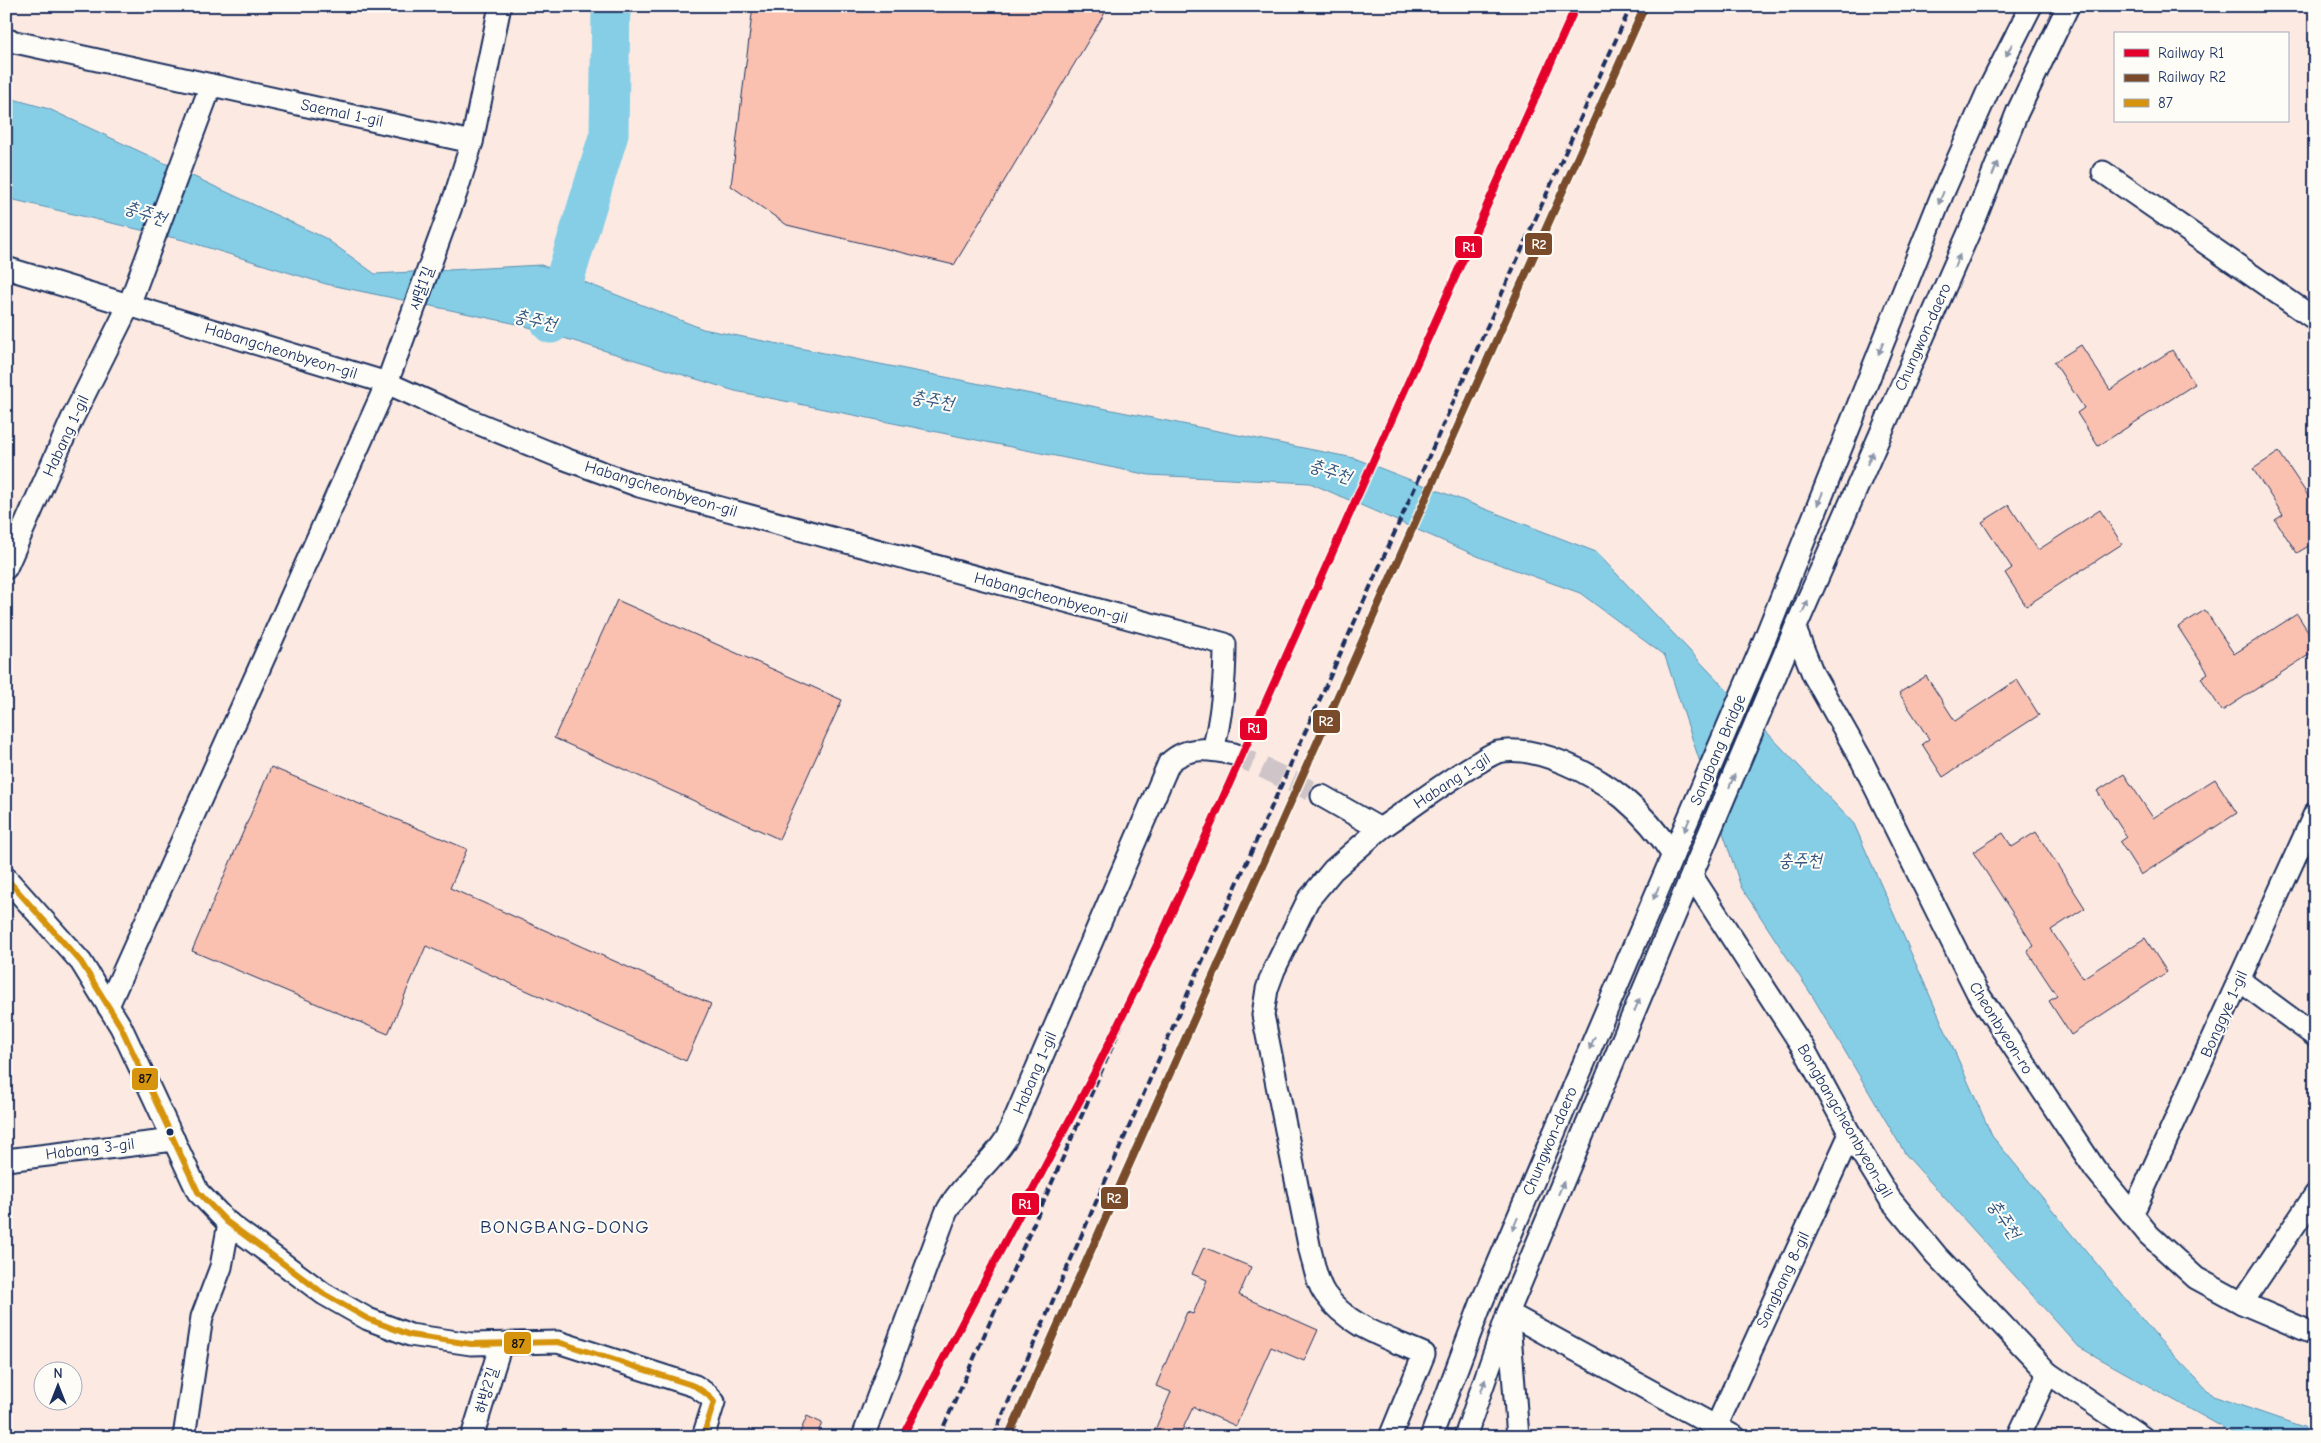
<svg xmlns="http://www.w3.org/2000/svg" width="2321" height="1443" viewBox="0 0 2321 1443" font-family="'Comic Neue','Poor Story',sans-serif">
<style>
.water{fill:#86cee6;stroke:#5b8eb0}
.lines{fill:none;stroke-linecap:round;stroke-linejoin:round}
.river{stroke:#86cee6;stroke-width:39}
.building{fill:#fac1b1;stroke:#1b2f5e}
.minor-tunnel{stroke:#cfc5c8;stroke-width:21;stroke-dasharray:21 11;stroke-linecap:butt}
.minor-casing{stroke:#1b2f5e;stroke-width:25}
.minor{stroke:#fdfcf7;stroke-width:21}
.rail{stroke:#1b2f5e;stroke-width:4;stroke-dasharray:8 4;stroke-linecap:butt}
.bus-1-casing{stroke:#fdfcf7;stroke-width:10}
.bus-1{stroke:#d6940e;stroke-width:6}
.rail-1-casing{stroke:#fdfcf7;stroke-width:11}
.rail-2-casing{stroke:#fdfcf7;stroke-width:11}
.rail-1{stroke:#e4002b;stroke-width:8}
.rail-2{stroke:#7a4b2a;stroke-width:8}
.oneway{fill:#8c96aa}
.bus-dot{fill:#1b2f5e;stroke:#fdfcf7;stroke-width:2}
.labels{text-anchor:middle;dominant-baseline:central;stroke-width:4;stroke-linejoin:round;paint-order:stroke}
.street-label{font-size:16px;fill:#1b2f5e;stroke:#fdfcf7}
.water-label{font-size:18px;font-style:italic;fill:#365780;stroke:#fdfcf7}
.quarter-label{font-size:19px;letter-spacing:1px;fill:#1b2f5e;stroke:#fdfcf7}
.line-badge{stroke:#fdfcf7;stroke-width:2}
.badge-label{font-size:14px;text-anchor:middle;font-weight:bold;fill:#fff}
.pale-badge-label{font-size:14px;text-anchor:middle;font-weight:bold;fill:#111}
</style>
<rect width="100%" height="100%" fill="#fceae2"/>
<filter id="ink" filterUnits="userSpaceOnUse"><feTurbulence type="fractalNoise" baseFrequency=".02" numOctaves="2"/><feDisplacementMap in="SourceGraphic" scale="10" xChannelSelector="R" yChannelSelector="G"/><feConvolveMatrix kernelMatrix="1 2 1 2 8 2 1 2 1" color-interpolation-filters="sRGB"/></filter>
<g filter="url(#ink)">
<path class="water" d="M6,97L49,109L325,238L375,274L541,265L703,329L1354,458L1596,552L1854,824L1992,1136L2155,1335L2213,1396L2315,1431V1437H2240L2079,1347L1906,1155L1813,997L1741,887L1665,656L1580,593L1482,558L1310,483L1149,475L735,391L522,325L326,284L183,240L6,198Z"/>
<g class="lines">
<path class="river" d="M551,324L609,134L611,6"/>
</g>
<g class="building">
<path d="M753,6H1109L954,265L787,225L731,186Z"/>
<path d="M2081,345L2110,390L2172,350L2195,384L2098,446L2077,413L2084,408L2054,362Z"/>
<path d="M2279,452L2309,497L2315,493V542L2297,553L2275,520L2283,515L2253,469Z"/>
<path d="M2009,505L2038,550L2100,510L2122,544L2026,606L2005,573L2012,568L1982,522Z"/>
<path d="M617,600L842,700L779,839L554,738Z"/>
<path d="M2205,610L2234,654L2297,614L2315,642V651L2222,711L2201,678L2208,673L2178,627Z"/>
<path d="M1926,676L1955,721L2017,680L2039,715L1943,777L1922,744L1929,739L1899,693Z"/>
<path d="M271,767L467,849L450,888L711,1004L686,1061L426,946L388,1034L192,951Z"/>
<path d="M2124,774L2153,818L2215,779L2237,813L2141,875L2120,842L2127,837L2097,791Z"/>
<path d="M2036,832L2085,908L2051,930L2083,978L2145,938L2167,972L2071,1035L2049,1001L2057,996L2027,951L2034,946L1973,852L2003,833L2012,847Z"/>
<path d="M1204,1247L1251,1267L1239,1295L1318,1330L1304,1361L1271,1347L1236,1426L1193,1407L1179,1437H1152L1171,1392L1156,1386L1187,1312L1193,1314L1207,1280L1192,1274Z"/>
<path d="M807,1416L822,1423L816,1437H798Z"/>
</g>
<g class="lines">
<path class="minor-tunnel" d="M1234,754L1322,796"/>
<g class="minor-casing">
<g id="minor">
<path d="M6,40L472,142"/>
<path d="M2103,172L2315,319"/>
<path d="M6,268L387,383L465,418L565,459L639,486L1225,644C1225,680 1222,715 1213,750"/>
<path d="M6,568L72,419L129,305L211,85"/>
<path d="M1795,629L1813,674L1861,759L1977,992L2095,1169L2149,1235L2196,1278L2242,1303L2315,1334"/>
<path d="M1322,796L1380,829C1411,808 1442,784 1474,765C1482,761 1490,754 1498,752C1536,744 1594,774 1623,798C1642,814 1660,835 1673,855"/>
<path d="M1380,829L1333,870L1308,900L1274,970L1267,989L1263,1015L1310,1250C1314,1264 1316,1281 1325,1294C1348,1327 1388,1338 1424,1354L1390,1437"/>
<path d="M1692,876L1804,1049L1850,1134L1890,1199L1936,1255L2048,1373L2142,1437"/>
<path d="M6,878L81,962L121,1027L198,1192L227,1222L324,1294L368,1319L410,1335L471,1344L558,1342L695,1386L708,1395L714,1402L703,1437"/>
<path d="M2239,980L2315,1036"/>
<path d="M108,1006L387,383L456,193L472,142L500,6"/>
<path d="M6,1160L174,1140"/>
<path d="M2132,1215L2315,813"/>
<path d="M2242,1303L2315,1195"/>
<path d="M1508,1313L1735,1437"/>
<path d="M1509,1321L1518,1437"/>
<path d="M1716,1427L1850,1134"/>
<path d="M184,1437L202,1317L221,1267L229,1223"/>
<path d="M472,1437L501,1344"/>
<path d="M863,1437L946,1213C961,1183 990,1166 1007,1137L1169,763C1188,745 1210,749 1234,754"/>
<path d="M1431,1437L1481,1304L1760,651L1942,195L1988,91L2031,6"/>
<path d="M1465,1437L1508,1313L1663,943L1795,629L1977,214L2017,113L2068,6"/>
<path d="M2018,1437L2048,1373"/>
</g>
</g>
<use href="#minor" class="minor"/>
<g class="rail">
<path d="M939,1437L1160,939"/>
<path d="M993,1437L1179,1013L1631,6"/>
<path d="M1008,1437L1645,6"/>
</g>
<g class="bus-1-casing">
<path id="bus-1" d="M6,878L81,962L121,1027L198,1192L227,1222L324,1294L368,1319L410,1335L471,1344L558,1342L695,1386L708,1395L714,1402L703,1437"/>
</g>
<use href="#bus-1" class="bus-1"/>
<g class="rail-1-casing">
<path id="rail-1" d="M902,1437L1096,1070L1160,939L1576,6"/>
</g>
<g class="rail-2-casing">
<path id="rail-2" d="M1008,1437L1645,6"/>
</g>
<use href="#rail-1" class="rail-1"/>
<use href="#rail-2" class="rail-2"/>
</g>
<defs><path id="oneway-solid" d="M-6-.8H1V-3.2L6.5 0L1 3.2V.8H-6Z" transform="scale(1.25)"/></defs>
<g class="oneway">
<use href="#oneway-solid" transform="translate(2009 50) rotate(117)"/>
<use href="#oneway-solid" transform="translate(1995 169) rotate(-68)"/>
<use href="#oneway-solid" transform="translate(1941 198) rotate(112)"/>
<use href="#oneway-solid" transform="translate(1957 261) rotate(-66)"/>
<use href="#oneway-solid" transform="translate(1881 348) rotate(112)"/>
<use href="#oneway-solid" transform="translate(1870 458) rotate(-66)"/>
<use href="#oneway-solid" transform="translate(1820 499) rotate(112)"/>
<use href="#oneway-solid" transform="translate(1805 607) rotate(-66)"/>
<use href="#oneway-solid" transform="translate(1732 781) rotate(-67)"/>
<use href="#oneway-solid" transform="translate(1687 825) rotate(113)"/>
<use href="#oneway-solid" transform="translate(1656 893) rotate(113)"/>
<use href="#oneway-solid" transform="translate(1637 1005) rotate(-67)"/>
<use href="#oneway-solid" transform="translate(1592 1043) rotate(113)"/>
<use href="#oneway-solid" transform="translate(1561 1188) rotate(-67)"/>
<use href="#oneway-solid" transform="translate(1515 1224) rotate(113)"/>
<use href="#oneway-solid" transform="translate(1483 1386) rotate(-71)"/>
</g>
</g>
<circle class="bus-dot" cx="170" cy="1132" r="4.5"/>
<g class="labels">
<g class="street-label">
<text transform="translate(342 113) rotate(12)">Saemal 1-gil</text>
<text transform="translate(421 288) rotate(-70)">새말1길</text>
<text transform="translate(1923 337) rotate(-66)">Chungwon-daero</text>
<text transform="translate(281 351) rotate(17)">Habangcheonbyeon-gil</text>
<text transform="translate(66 436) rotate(-65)">Habang 1-gil</text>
<text transform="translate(661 489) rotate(17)">Habangcheonbyeon-gil</text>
<text transform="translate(1051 598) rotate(15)">Habangcheonbyeon-gil</text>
<text transform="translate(1718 750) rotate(-67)">Sangbang Bridge</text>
<text transform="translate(1452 781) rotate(-33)">Habang 1-gil</text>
<text transform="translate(2224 1014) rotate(-66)">Bonggye 1-gil</text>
<text transform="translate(2001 1028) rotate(58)">Cheonbyeon-ro</text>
<text transform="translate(1035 1073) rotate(-67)">Habang 1-gil</text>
<text transform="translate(1845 1121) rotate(60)">Bongbangcheonbyeon-gil</text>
<text transform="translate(1550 1141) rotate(-67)">Chungwon-daero</text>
<text transform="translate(90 1149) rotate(-7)">Habang 3-gil</text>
<text transform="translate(1783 1280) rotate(-65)">Sangbang 8-gil</text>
<text transform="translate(486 1390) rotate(-73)">하방2길</text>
</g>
<g class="water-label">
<text transform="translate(145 213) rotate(18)">충주천</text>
<text transform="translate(535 320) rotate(13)">충주천</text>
<text transform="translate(932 400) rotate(10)">충주천</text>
<text transform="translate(1330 471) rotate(18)">충주천</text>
<text x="1800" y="860">충주천</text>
<text transform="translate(2004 1219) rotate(56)">충주천</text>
</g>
<g class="quarter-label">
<text x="565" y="1227">BONGBANG-DONG</text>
</g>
</g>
<g class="line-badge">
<rect x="1524" y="232" width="29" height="24" rx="5" fill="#7a4b2a"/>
<rect x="1454" y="235" width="29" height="24" rx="5" fill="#e4002b"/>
<rect x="1312" y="709" width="29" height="25" rx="5" fill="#7a4b2a"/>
<rect x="1239" y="717" width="29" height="24" rx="5" fill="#e4002b"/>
<rect x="131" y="1067" width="28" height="24" rx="5" fill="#d6940e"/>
<rect x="1100" y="1186" width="29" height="24" rx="5" fill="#7a4b2a"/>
<rect x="1011" y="1192" width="29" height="24" rx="5" fill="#e4002b"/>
<rect x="503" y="1331" width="29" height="24" rx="5" fill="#d6940e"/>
</g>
<g class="badge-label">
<text x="1539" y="249">R2</text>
<text x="1469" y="252">R1</text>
<text x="1326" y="726">R2</text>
<text x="1254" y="733">R1</text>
<text x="1114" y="1203">R2</text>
<text x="1025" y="1209">R1</text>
</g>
<g class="pale-badge-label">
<text x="145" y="1083">87</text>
<text x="518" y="1348">87</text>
</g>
<rect width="2321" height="1443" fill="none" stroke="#fdfcf7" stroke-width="25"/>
<rect x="12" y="12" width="2296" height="1418" fill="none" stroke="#1b2f5e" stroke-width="2" filter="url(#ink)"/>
<rect x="2114" y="32" width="175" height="90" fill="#fdfcf7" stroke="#a3aaba"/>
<rect x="2124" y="49" width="25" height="8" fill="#e4002b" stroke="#a3aaba"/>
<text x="2158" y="58" font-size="15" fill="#1b2f5e">Railway R1</text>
<rect x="2124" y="74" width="25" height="8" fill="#7a4b2a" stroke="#a3aaba"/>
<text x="2158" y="82" font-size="15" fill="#1b2f5e">Railway R2</text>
<rect x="2124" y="99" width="25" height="8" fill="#d6940e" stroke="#a3aaba"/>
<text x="2158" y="108" font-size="15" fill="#1b2f5e">87</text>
<g transform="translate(58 1386)"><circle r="24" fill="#fdfcf7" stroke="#a3aaba"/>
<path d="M0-4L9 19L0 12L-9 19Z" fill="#1b2f5e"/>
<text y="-8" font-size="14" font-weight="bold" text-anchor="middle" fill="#1b2f5e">N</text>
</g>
</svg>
